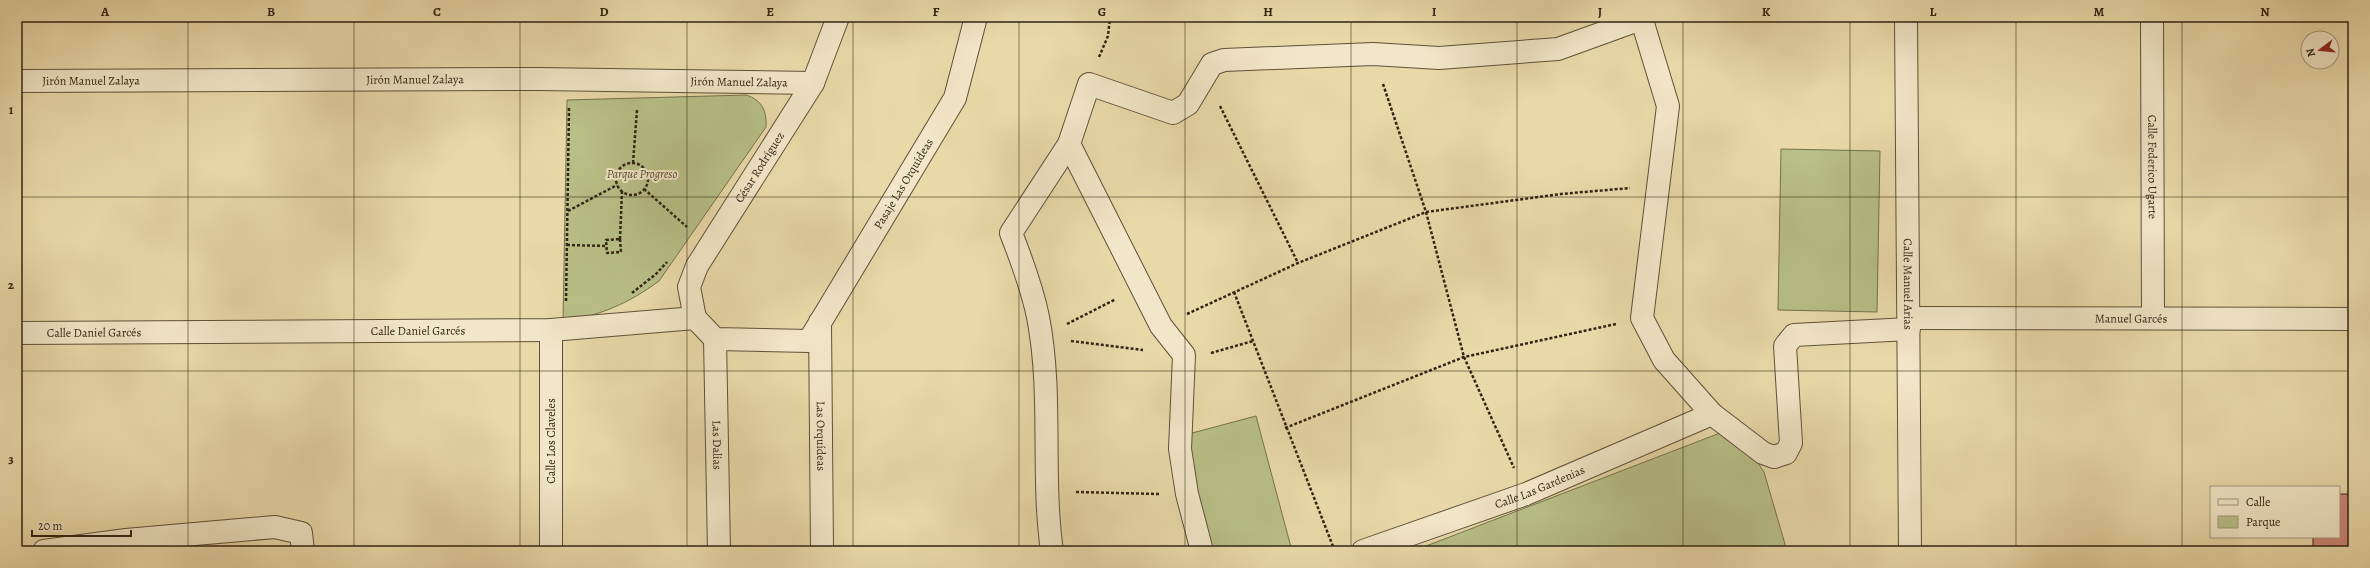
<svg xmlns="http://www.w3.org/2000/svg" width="2370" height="568" viewBox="0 0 2370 568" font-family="Alegreya,serif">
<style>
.green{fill:#b8bf87;stroke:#74724d}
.building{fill:#cb8576;stroke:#312413}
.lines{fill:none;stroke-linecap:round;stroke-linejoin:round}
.street-casing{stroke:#5f5138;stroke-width:24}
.path{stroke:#312413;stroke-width:2.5;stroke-dasharray:3 2;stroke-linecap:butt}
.street{stroke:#f1e6c7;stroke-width:22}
.grid{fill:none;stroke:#312413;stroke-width:1;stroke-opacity:0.55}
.labels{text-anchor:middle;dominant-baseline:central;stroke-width:4;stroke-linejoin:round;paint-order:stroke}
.street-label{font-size:12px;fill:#312413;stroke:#f1e6c7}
.park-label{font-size:12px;font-style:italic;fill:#534b30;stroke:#f1e6c7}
.neatline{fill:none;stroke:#312413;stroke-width:1.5}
.grid-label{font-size:13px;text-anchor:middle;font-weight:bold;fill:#312413}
</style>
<rect width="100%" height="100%" fill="#e9d9a9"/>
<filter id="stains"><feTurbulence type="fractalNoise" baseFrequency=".005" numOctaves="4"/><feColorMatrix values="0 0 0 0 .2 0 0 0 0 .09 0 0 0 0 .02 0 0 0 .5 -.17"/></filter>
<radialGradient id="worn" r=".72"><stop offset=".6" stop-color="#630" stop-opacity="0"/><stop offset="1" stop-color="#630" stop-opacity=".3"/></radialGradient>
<g class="green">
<path d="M746,95C762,100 767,111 766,127L659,281C629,303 600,316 563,321L567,100Z"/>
<path d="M1781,149L1880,151L1877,312L1778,310Z"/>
<path d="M1256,416L1292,551H1212L1181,436Z"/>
<path d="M1720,433L1756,460L1764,472L1787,551H1413Z"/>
</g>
<path class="building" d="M2339,494H2352L2351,551H2313V537H2339Z"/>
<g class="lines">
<g class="street-casing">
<g id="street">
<path d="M1641,17L1668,106L1642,318L1664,360L1712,414L1763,453L1774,457L1786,453L1791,443L1785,346L1794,335L1909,329"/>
<path id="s1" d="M1906,17L1910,551"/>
<path id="s2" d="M2152,17L2153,318"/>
<path id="s3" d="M17,81L539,79L813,83"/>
<path d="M1069,144L1161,326L1184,355L1180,449L1187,494L1202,551"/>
<path id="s4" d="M695,318L689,287L697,266L813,83L838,17"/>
<path id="s5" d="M1909,318L2353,319"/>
<path id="s6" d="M820,322L822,551"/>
<path id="s7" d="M17,333L551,330L695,318L715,339L809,341L955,98L976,17"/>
<path id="s8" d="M715,339L719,551"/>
<path d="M44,551L126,540L275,527L301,533L303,551"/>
<path d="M551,551V330"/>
<path d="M1052,551C1041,474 1053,394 1038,317C1032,288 1022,261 1011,233L1069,144L1089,84L1173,113L1188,104L1212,64L1224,60L1373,54L1439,58L1558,49L1641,19"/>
<path id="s9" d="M1363,551L1526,494L1712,414"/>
</g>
</g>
<g class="path">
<path d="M1099,57L1108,36L1110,17"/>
<path d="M1383,84L1426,212L1464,357L1514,468"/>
<path d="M1220,106L1298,263"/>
<path d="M633,163L637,110"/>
<circle cx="632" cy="179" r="16"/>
<path d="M644,189L687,227"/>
<path d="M568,211L617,185"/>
<path d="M620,239L621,252L607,253L606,240Z"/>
<path d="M620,239L622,191"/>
<path d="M567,245L607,246"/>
<path d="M1234,292L1334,549"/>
<path d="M632,293L656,274L667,262"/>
<path d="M566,301L569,108"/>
<path d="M1187,314L1298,263L1426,212L1561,194L1630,188"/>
<path d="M1067,324L1116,299"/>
<path d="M1071,341L1143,350"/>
<path d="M1211,353L1253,341"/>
<path d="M1285,428L1464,357L1616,324"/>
<path d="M1076,492L1159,494"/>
</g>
<use href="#street" class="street"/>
</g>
<path class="grid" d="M188,17V551M354,17V551M520,17V551M687,17V551M853,17V551M1019,17V551M1185,17V551M1351,17V551M1517,17V551M1683,17V551M1850,17V551M2016,17V551M2182,17V551M17,197H2353M17,371H2353"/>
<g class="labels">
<g class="street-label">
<text stroke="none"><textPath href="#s3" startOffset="398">Jirón Manuel Zalaya</textPath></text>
<text stroke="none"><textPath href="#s3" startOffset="74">Jirón Manuel Zalaya</textPath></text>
<text stroke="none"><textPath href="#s3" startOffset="722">Jirón Manuel Zalaya</textPath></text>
<text stroke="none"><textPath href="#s4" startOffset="171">César Rodríguez</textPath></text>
<text stroke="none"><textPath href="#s2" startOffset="150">Calle Federico Ugarte</textPath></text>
<text stroke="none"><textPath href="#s7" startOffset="985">Pasaje Las Orquídeas</textPath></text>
<text stroke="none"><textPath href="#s1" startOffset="267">Calle Manuel Arias</textPath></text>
<text stroke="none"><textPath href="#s5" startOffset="222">Manuel Garcés</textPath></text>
<text stroke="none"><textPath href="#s7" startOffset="401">Calle Daniel Garcés</textPath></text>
<text stroke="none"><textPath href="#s7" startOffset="77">Calle Daniel Garcés</textPath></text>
<text stroke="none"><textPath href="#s6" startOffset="114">Las Orquídeas</textPath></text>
<text transform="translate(551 441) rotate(-90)">Calle Los Claveles</text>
<text stroke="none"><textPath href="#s8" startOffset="106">Las Dalias</textPath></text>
<text stroke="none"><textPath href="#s9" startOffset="188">Calle Las Gardenias</textPath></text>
</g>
<g class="park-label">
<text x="642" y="174">Parque Progreso</text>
</g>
</g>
<rect width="2370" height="568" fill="none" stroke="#e9d9a9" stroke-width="44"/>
<rect x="2210" y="486" width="130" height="52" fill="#f1e6c7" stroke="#a4987f"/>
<rect x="2218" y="499" width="20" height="6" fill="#f1e6c7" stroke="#a4987f"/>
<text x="2246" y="506" font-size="12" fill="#312413">Calle</text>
<rect x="2218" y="516" width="20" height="12" fill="#b8bf87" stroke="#a4987f"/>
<text x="2246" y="526" font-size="12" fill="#312413">Parque</text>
<g transform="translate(2320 50) rotate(254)"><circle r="19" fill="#f1e6c7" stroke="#a4987f"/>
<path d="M0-3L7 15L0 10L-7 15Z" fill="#8f2418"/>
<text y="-6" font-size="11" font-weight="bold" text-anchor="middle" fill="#312413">N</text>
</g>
<path d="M32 530v6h99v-6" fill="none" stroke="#312413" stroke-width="2"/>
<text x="38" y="530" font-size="12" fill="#312413" stroke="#f1e6c7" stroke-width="3" paint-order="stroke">20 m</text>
<rect x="22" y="22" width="2326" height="524" class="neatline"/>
<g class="grid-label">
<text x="105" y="16">A</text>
<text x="271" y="16">B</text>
<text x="437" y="16">C</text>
<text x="604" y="16">D</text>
<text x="770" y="16">E</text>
<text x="936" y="16">F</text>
<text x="1102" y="16">G</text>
<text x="1268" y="16">H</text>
<text x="1434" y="16">I</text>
<text x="1600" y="16">J</text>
<text x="1766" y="16">K</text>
<text x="1933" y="16">L</text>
<text x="2099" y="16">M</text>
<text x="2265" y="16">N</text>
<text x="11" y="114">1</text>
<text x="11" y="289">2</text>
<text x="11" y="463">3</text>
</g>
<rect width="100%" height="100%" filter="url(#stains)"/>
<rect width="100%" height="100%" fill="url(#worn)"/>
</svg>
